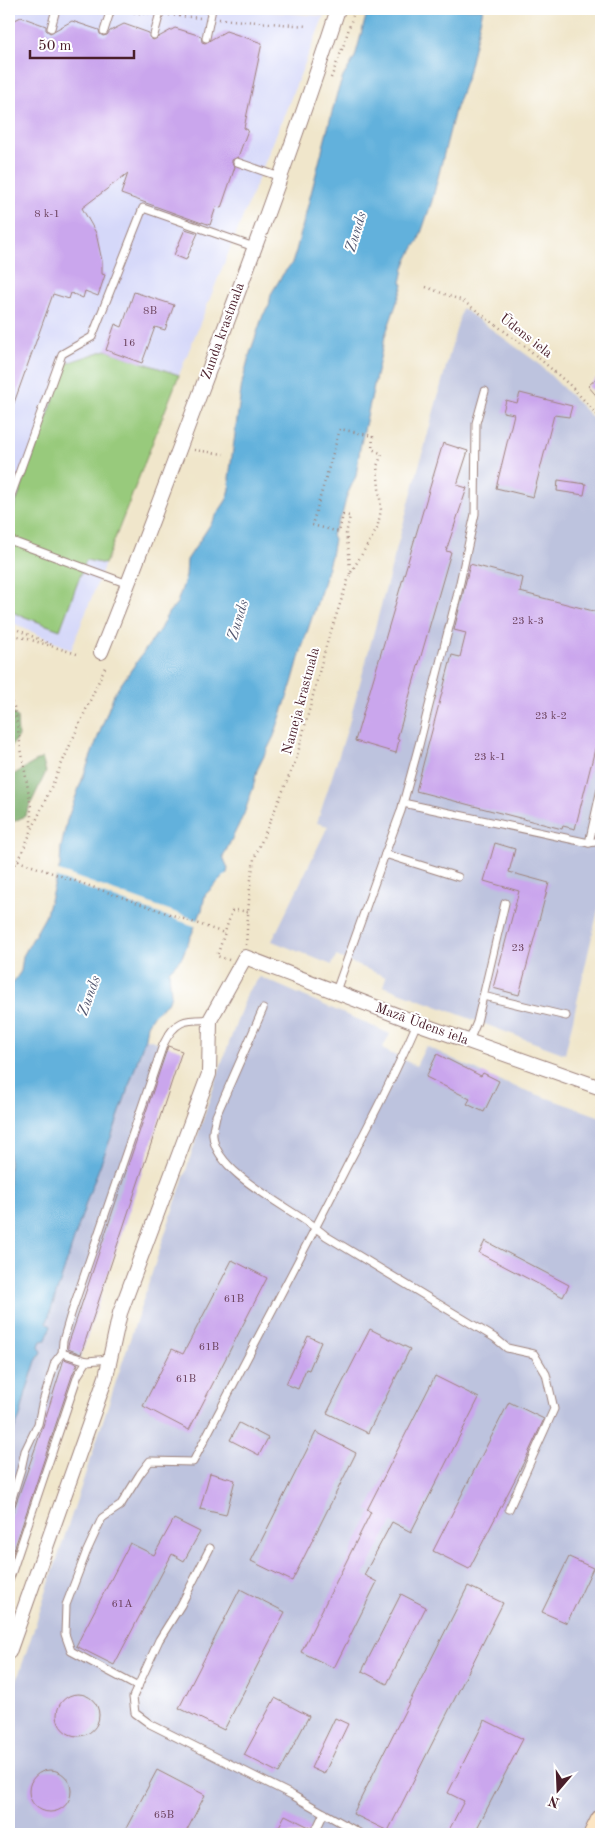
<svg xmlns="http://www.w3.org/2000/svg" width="610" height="1843" viewBox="0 0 610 1843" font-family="'Old Standard TT',serif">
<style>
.built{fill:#d5d8f9}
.industrial{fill:#bdc3de}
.green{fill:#98ca7b;stroke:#717453}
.forest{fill:#7aae6b;stroke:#62664b}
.water{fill:#62b1dc;stroke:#566884}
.pier{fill:#f0e6cb}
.building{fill:#caa6ed}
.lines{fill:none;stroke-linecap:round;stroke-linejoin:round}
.service-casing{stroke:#9d827b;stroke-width:9}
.minor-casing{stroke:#9d827b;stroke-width:16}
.secondary-casing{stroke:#9d827b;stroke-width:22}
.path{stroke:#9d827b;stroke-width:2.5;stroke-dasharray:1 4;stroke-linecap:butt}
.service{stroke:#fff;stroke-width:7}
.minor{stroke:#fff;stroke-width:14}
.secondary{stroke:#fce5c4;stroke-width:20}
.labels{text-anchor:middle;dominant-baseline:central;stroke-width:4;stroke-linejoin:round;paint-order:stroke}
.number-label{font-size:11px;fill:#6a415c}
.street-label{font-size:14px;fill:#4a1f2b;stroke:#fff}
.water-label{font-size:15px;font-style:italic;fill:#545972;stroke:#fff}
</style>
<rect width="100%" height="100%" fill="#fff"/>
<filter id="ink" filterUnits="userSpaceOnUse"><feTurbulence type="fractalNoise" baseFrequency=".02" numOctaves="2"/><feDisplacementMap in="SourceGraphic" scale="10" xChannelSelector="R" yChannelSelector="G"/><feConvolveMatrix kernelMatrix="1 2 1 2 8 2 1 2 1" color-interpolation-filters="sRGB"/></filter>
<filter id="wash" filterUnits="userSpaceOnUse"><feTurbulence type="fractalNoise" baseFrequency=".0096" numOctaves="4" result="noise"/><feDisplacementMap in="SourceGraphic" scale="20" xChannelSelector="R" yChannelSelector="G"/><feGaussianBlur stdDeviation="1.12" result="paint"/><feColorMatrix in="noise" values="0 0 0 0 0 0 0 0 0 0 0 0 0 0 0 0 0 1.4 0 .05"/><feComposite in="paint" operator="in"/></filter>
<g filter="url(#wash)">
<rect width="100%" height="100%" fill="#f0e6cb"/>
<path class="built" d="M9,9H229L324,16L179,375L71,650L9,621Z"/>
<g class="industrial">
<path d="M462,308L538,363L601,426V897L565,1054L383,986L386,977L336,956L332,965L272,941L328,826L317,823L348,727Z"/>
<path d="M260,977L390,1034L382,1049L416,1066L426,1046L499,1081L601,1117V1798L582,1834H9V1704L221,1065L248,991Z"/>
<path d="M145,1038L182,1051L9,1572V1441L20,1417L26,1392L36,1361L41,1355L39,1346L41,1341L44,1339L47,1322L74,1237Z"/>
</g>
<path class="green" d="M106,350L179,375L105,564L86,560L60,630L9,611V522L67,363Z"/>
<g class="forest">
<path d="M9,710L17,717L18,736L9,750Z"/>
<path d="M42,758L46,772L25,816L9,824V774L11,776Z"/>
</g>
<path class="water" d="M368,9H483L468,74L455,110L432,201L418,242C415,244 406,262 405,265C403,270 403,276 401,282L403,285L385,336L360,448L356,476L347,495L342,515L337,523L332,535L334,539L331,556L321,591L303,644L292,683L274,736L257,770L253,788L244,814L223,857L228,868L227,873L205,895L202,910L182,957L169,971L171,994L169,1001L154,1014L147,1025L145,1038L115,1127L89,1194L47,1322L51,1326L46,1340L41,1341L39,1346L42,1352L36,1361L26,1392L20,1417L9,1441V989L21,971L23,956L45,917L60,866L61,848L67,820L114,694L160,629L168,613L177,603L186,576L187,560L227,499L230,489L229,478L242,383L249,356L263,315L269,306L271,294L283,274L292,263L296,251L337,93L343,77L355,57Z"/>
<path class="pier" d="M56,870L200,921L197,927L54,877Z"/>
<g id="blocks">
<g class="building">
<path d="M21,17L46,26V30L50,33L72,21L99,30L100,34L103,36L107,35L110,31L124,24L149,33V37L153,40L175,28L201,36L202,42L205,43L226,31L262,43L244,128L248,130L238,157L232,160V163L235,167L221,208L216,207L210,225L202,222V223L121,194L128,173L82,208L96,233L102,261V274L105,275L98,296L85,291L83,298L71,293L69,299L53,294L10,414H9V23Z"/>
<path d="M185,229L198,233L186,260L174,255Z"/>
<path d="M134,292L174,305L165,330L155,327L142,363L106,350L115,324L122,327Z"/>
<path d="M601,374V401L588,386Z"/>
<path d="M520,393L572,406L569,417L554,415L533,497L496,488L514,414L503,412L506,400L517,403Z"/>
<path d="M443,443L468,451L457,485L467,488L446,551L451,552L397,739L399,740L396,753L355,741Z"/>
<path d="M558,480L586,484L584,495L557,491Z"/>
<path d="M470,564L523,578L520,592L601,613V731L599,742L597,741L575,829L563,826L562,829L539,823L416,791L452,655L460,657L466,633L454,630Z"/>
<path d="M495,843L515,849L509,872L549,883L519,995L493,988L519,891L484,881Z"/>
<path d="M168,1046L182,1051L81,1354L68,1349V1345Z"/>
<path d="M437,1054L481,1076L483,1073L499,1081L484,1112L467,1104L470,1099L426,1077Z"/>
<path d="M485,1241L569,1285L563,1297L479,1253Z"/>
<path d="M232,1260L267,1278L189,1430L143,1406L172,1349L183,1354Z"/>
<path d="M370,1329L410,1349L368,1433L327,1413Z"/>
<path d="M308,1336L321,1342L309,1370L306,1369L298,1389L286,1384Z"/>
<path d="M64,1359L78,1364L73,1373L9,1565V1523L43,1426Z"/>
<path d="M435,1376L479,1398L411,1532L392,1522L364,1575L377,1582L334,1668L301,1652L371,1512L367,1510Z"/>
<path d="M509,1402L544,1419L526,1458L469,1569L433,1551Z"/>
<path d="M239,1423L268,1438L259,1455L230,1440Z"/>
<path d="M316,1432L356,1453L292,1581L251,1561Z"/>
<path d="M210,1473L235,1480L226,1515L200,1509Z"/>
<path d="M174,1519L200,1532L184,1561L172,1554L114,1665L76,1646L130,1543L154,1555Z"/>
<path d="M569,1557L593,1568L567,1623L542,1612Z"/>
<path d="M468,1586L503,1603L388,1831L353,1814Z"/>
<path d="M240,1589L285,1612L224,1730L179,1708Z"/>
<path d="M401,1594L426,1607L387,1684L362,1671Z"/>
<circle cx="78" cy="1715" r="21"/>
<path d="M275,1698L309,1716L279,1773L244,1755Z"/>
<path d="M335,1718L348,1724L324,1774L311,1768Z"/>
<path d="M485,1720L523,1739L474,1834H447L464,1801L448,1793Z"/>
<circle cx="50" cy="1791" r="21"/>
<path d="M157,1770L205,1795L185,1834H123Z"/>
<path d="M285,1815L311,1828L309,1834H275Z"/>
</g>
</g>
</g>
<g filter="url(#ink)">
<use href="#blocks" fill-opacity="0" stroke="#9d827b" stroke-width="1"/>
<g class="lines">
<g class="service-casing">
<g id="service">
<path d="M51,28L56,9"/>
<path d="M104,31L111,9"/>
<path d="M154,35L161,9"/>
<path d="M206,38L212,9"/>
<path d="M237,162L280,177"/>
<path d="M9,501L62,354L92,337L143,208L254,247"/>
<path d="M9,540L128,584"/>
<path d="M403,803L589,843L601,841"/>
<path d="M589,843L601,789"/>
<path d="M385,854L401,811L419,745L457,596L475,514L476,423L485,391"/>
<path d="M336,991L385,854L458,877"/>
<path d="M483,996L566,1016"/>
<path d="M263,1009L216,1116C215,1122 212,1130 213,1136C216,1176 299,1211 326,1236L495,1338L507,1348L534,1354L546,1374L554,1409L509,1509"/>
<path d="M469,1041L477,1022L505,903"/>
<path d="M62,1353L87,1361L110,1359"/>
<path d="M9,1508L21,1469L25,1451L38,1424L42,1405L55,1362L62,1353L63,1341L70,1317L163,1045C175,1020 185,1019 210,1020"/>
<path d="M210,1548L181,1605L159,1640L139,1684L133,1697L135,1713L150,1724L292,1795L361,1834"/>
<path d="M9,1581L78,1375L87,1361"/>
<path d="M138,1687L71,1651L65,1634L66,1605L86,1553L102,1518L120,1506L140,1474L150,1461L193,1462C244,1363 297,1265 347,1166C372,1119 396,1072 417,1023"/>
<path d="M314,1834L324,1813"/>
</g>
</g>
<g class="minor-casing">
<g id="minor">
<path d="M101,652C137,563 170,473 204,383C251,259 297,135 338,9"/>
<path d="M9,1652L106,1377L120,1313L209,1074L210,1020L245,957L417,1023L601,1088"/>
</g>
</g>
<g class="secondary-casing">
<path id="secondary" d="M594,1834L601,1820"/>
</g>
<g class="path">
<path d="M84,9L101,10"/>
<path d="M119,11L149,14"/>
<path d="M169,15L201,18"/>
<path d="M219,19L307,26"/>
<path d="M331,78L344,44L355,9"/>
<path d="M426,287L463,301L525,346L572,387L601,419"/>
<path d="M194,450L224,454"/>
<path d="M9,626L52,645"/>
<path d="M9,637L15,635L77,654"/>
<path d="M9,698L14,707L31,807V828"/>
<path d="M18,861L224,933"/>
<path d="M9,872L18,861L106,665"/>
<path d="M246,945L250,886L254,859L296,760L326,646L350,574L377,529L381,510L377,466L382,454L372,449L373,436L340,429L312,525L339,532L343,515L350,516L346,534L349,553L350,574"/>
<path d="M229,960L217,956L232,911L238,910L248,912"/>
</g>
<use href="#service" class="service"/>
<use href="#minor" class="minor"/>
<use href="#secondary" class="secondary"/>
</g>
</g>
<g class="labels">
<g class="number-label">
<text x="47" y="214">8 k-1</text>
<text x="150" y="311">8B</text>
<text x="129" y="343">16</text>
<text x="528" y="621">23 k-3</text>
<text x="551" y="716">23 k-2</text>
<text x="490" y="757">23 k-1</text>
<text x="518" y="948">23</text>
<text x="234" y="1299">61B</text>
<text x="209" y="1347">61B</text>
<text x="186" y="1379">61B</text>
<text x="122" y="1604">61A</text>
<text x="164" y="1815">65B</text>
</g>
<g class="street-label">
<text transform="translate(223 331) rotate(-70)">Zunda krastmala</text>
<text transform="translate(526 336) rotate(38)">Ūdens iela</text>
<text transform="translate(301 701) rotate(-75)">Nameja krastmala</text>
<text transform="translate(422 1024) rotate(20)">Mazā Ūdens iela</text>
</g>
<g class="water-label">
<text transform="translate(357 232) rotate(-73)">Zunds</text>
<text transform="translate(239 620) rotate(-73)">Zunds</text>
<text transform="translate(90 996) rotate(-70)">Zunds</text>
</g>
</g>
<rect width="610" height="1843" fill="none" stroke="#fff" stroke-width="30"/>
<g transform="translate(558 1790) rotate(199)" stroke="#ffffff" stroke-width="4" paint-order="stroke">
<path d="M0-4L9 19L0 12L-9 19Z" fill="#4a1f2b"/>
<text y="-8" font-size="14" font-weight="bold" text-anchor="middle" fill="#4a1f2b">N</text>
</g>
<path d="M30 50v8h104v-8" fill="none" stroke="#4a1f2b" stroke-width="2.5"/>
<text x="38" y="50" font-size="15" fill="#4a1f2b" stroke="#ffffff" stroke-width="4" paint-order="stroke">50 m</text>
</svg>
